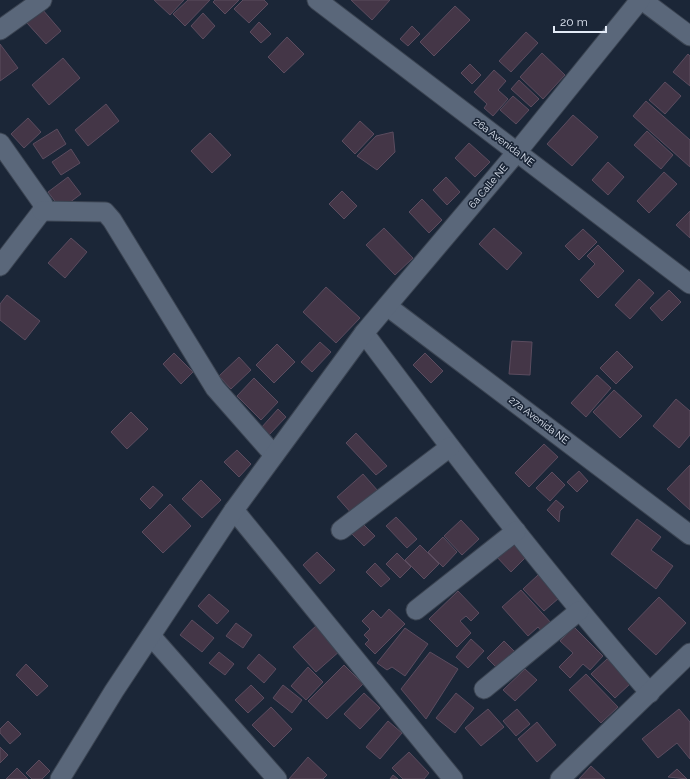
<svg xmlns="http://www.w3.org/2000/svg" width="690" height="779" viewBox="0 0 690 779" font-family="Raleway,sans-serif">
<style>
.building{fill:#443647;stroke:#5b4c5f}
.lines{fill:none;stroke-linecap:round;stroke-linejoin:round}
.minor-casing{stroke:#3b4452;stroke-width:21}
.minor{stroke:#5a677a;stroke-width:19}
.labels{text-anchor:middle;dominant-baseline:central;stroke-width:3.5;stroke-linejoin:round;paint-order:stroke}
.street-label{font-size:10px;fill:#e3eaf6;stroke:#1b2637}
</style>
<rect width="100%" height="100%" fill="#1b2637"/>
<g class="building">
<path d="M154,0H184L170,15Z"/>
<path d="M188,0H210L185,26L173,14Z"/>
<path d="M215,0H239L225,14L213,2Z"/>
<path d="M243,0H264L268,4L249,23L234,9Z"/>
<path d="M351,0H390L372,20Z"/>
<path d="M455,6L470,20L434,56L420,42Z"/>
<path d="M42,9L61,31L46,44L27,23Z"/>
<path d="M203,13L215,26L203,39L191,26Z"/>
<path d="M259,22L271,34L261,43L250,32Z"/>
<path d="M412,26L420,34L408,46L400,39Z"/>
<path d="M526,32L538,43L511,72L499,61Z"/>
<path d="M287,37L304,54L284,73L268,57Z"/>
<path d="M0,44L18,68L0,81Z"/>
<path d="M542,53L565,75L543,99L520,77Z"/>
<path d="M688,54L690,56V86L673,72Z"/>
<path d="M63,58L80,78L49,105L32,85Z"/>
<path d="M470,64L481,75L472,84L461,73Z"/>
<path d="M494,70L506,81L498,90L508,99L493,116L484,108L487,104L474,92Z"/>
<path d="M519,80L539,99L531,107L511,89Z"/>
<path d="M665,82L681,96L665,114L649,100Z"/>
<path d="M513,96L529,110L516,124L500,110Z"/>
<path d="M646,101L690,140V167L633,116Z"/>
<path d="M106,104L119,121L88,146L75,130Z"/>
<path d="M573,115L598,137L572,166L547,144Z"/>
<path d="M28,118L41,132L24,148L11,134Z"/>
<path d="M360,121L374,134L355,154L342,141Z"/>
<path d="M57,129L66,144L43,159L33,144Z"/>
<path d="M647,131L673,155L661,169L634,145Z"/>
<path d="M393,132L395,152L377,170L357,156L376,136Z"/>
<path d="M210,133L231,155L212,173L191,151Z"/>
<path d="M469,143L490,162L475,177L455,158Z"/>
<path d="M71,149L80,163L61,175L52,162Z"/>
<path d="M608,162L624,177L608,195L592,180Z"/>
<path d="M664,172L677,184L649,213L637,201Z"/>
<path d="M68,177L81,194L61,209L48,192Z"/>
<path d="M446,177L460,192L447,205L433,190Z"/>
<path d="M342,191L357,206L344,219L329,204Z"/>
<path d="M422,199L442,220L429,233L409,212Z"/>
<path d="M690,211V238L676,225Z"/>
<path d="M384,228L413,258L395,275L366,245Z"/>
<path d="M494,228L522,253L507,270L479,244Z"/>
<path d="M583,229L597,242L579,260L565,246Z"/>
<path d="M71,238L87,252L65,278L48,263Z"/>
<path d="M598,245L624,271L598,298L580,280L595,264L587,256Z"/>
<path d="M639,279L654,293L630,319L615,305Z"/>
<path d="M326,287L360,318L336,343L303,312Z"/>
<path d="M669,290L681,302L662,321L650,308Z"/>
<path d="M7,295L40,321L25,340L0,320V304Z"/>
<path d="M512,341L532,342L530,375L509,374Z"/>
<path d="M320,342L331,352L312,372L301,362Z"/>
<path d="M277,344L295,362L274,383L256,365Z"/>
<path d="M617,351L633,367L616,384L600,368Z"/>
<path d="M174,353L193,372L181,384L163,364Z"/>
<path d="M425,353L443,371L431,383L413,365Z"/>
<path d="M239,357L251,370L231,389L219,376Z"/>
<path d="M597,375L611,388L586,417L571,403Z"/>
<path d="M254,378L278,402L261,420L237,396Z"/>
<path d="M614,390L642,416L620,438L593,412Z"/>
<path d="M676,399L690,411V435L679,448L653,426Z"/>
<path d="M278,409L286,417L269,435L261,428Z"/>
<path d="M131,412L148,429L127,449L111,432Z"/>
<path d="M356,433L387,466L376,475L346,443Z"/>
<path d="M544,444L558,457L529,487L515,473Z"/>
<path d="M237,450L251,464L239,477L224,462Z"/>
<path d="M690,465V510L667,489Z"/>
<path d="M579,471L588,481L577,492L567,482Z"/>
<path d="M552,472L565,485L550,501L536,488Z"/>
<path d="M363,474L378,491L353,515L337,497Z"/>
<path d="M201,480L221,500L202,518L182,499Z"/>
<path d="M153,486L163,495L150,509L140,499Z"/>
<path d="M556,500L564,507L560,511L559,522L547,510Z"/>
<path d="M170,504L191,526L163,553L142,532Z"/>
<path d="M396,517L417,539L407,548L386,526Z"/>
<path d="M637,519L661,537L651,550L673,566L656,589L611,554Z"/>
<path d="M461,520L479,539L462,555L444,536Z"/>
<path d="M362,523L375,536L364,546L351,533Z"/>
<path d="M443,537L457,552L443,567L428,552Z"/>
<path d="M511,539L527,556L511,572L494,554Z"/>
<path d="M420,545L439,564L424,579L405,560Z"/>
<path d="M317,552L335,570L320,584L303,565Z"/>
<path d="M397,553L411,567L400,578L386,564Z"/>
<path d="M375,563L390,579L381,587L366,572Z"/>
<path d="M538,575L559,598L544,611L523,589Z"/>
<path d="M521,590L552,624L543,633L538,627L528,636L502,607Z"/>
<path d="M458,591L479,613L471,621L466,616L460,621L471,633L457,647L429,619Z"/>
<path d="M209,594L229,611L217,624L198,606Z"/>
<path d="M659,597L686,623L656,655L628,629Z"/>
<path d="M389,609L405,624L375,654L365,644L369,640L364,635L370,629L362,621L373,610L381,618Z"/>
<path d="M192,620L214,638L202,652L180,635Z"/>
<path d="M236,623L252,635L243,648L226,636Z"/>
<path d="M317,625L341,650L316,672L293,647Z"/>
<path d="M574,627L603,656L590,670L583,664L570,678L559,667L573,653L560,641Z"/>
<path d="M405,628L428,644L405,676L392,667L387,670L377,663Z"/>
<path d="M471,639L484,651L468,668L456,657Z"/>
<path d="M504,641L516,653L499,670L487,658Z"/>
<path d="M219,652L234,664L225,675L209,663Z"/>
<path d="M430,652L458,669L426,719L401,689Z"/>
<path d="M259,654L276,669L264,683L247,668Z"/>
<path d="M607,659L631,683L615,698L591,674Z"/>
<path d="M26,664L48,686L37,696L16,675Z"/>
<path d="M344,665L363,684L327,719L308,701Z"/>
<path d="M308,667L323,682L306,700L291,686Z"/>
<path d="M525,669L537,680L515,701L503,690Z"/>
<path d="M586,674L618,707L601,723L569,690Z"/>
<path d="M251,685L264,698L248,713L235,700Z"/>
<path d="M283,685L302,700L292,713L273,698Z"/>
<path d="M364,693L380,708L360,729L344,714Z"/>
<path d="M456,693L474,708L455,733L436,718Z"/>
<path d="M271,707L292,729L274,747L252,725Z"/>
<path d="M488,709L504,727L481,746L465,728Z"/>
<path d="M517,709L530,724L516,736L503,721Z"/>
<path d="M679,709L690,722V759L677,743L658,758L642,739Z"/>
<path d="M8,721L21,734L10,744L0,733V729Z"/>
<path d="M388,721L402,733L380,759L366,747Z"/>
<path d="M537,722L556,745L537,762L518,739Z"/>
<path d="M0,747L8,755L0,763Z"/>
<path d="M409,752L429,773L424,779H403L392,768Z"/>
<path d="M308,757L327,775L323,779H289Z"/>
<path d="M39,760L50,771L42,779H32L26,773Z"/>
<path d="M591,766L605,779H579Z"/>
<path d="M17,768L28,779H6Z"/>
<path d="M677,769L687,779L668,777Z"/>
<path d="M393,775L398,779H390Z"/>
</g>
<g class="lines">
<g class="minor-casing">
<g id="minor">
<path d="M317,0L690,284"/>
<path d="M642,0L690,36"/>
<path d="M0,30L42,0"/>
<path d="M0,143L43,204L42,211L0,266"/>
<path d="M42,211L105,212L112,220L215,388L274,455"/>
<path d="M387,306L690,535"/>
<path d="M364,333C456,456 549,577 650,693"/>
<path d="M234,510L453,779"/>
<path d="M341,530L450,447"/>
<path d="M416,610L516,531"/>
<path d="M151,636L277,779"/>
<path d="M484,689L579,611"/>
<path d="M60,779L114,691L234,510L364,333L517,152L640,0"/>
<path d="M560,779L690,653"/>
</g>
</g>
<use href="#minor" class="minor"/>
</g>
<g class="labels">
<g class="street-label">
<text transform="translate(504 142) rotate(37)">26a Avenida NE</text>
<text transform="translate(488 186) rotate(-50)">6a Calle NE</text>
<text transform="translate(539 420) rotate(37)">27a Avenida NE</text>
</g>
</g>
<path d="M554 26v6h52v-6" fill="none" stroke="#e3eaf6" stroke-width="2"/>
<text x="560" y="26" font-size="12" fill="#e3eaf6" stroke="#1b2637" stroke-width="3" paint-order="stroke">20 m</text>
</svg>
